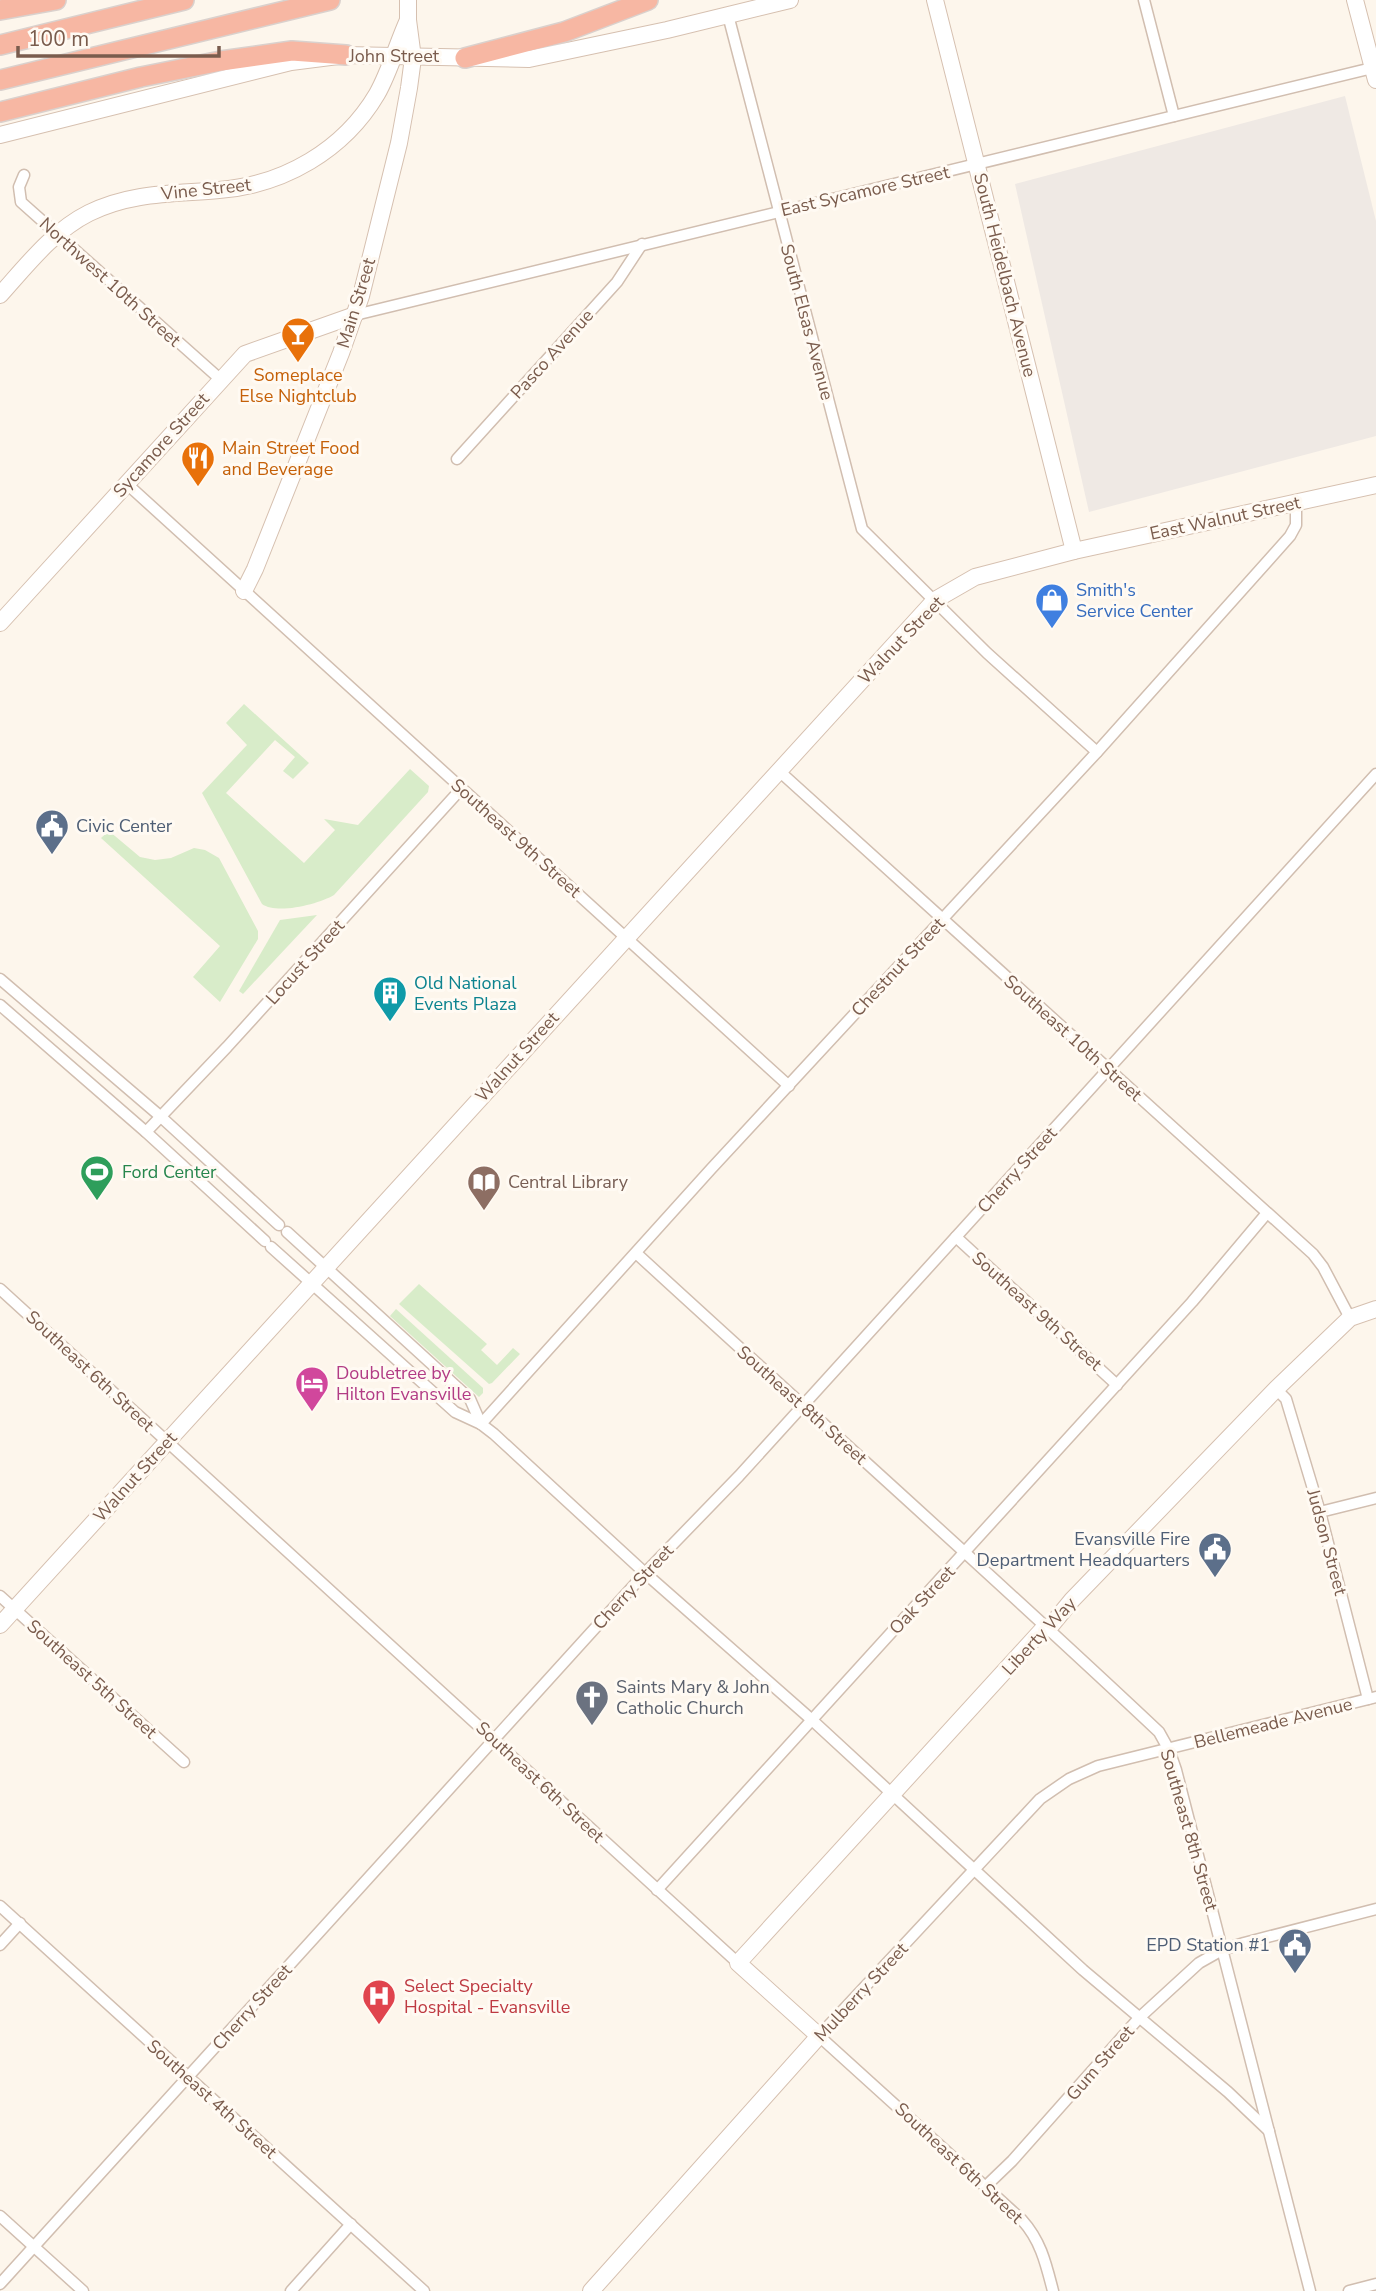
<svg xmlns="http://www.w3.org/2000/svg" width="1376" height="2291" viewBox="0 0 1376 2291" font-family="'Nunito Sans',sans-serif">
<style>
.industrial{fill:#efe9e4}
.green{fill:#d8ecc9}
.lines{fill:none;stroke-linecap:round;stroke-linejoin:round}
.street-casing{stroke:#d1beb0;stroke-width:13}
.secondary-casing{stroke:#d6c0b0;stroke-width:18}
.highway-casing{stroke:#dad1cd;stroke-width:22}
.street{stroke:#fff;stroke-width:10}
.secondary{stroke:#fff;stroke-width:16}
.highway{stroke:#f7b7a3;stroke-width:19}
.labels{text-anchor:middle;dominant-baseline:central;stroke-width:6;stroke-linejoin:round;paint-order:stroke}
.street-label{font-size:18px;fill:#7a5c4d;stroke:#fffaf3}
.food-label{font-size:18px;fill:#c56008;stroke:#fffaf3}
.shop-label{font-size:18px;fill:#366cbe;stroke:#fffaf3;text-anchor:start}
.service-label{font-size:18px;fill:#4e5e75;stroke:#fffaf3;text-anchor:end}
.culture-label{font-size:18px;fill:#0d838f;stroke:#fffaf3;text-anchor:start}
.leisure-label{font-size:18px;fill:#27864d;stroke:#fffaf3;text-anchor:start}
.education-label{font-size:18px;fill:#785e54;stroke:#fffaf3;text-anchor:start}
.hotel-label{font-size:18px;fill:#b23c85;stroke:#fffaf3;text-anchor:start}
.worship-label{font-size:18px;fill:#5b616d;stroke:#fffaf3;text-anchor:start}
.health-label{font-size:18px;fill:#be3a42;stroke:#fffaf3;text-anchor:start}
</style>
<rect width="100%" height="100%" fill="#fdf6ec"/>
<path class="industrial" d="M1345,96L1376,221V436L1089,512L1015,184Z"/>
<g class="green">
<path d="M244,704L309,763L293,779L283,771L295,757L275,740L226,793L304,863L335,830L324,819L358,825L410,769L429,786L428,792L334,895C319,904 277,915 262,904L202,793L247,745L226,723Z"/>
<path d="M109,831L140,857L155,860L171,858L194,848L205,850L219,858L258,931V939L220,1002L193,977L220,946L101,838Z"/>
<path d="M317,915L243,994L239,991L280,920Z"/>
<path d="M419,1284L487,1344L481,1350L497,1365L513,1348L520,1354L492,1383L489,1384L399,1304Z"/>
<path d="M396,1309L483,1388V1393L479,1397L390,1316Z"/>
</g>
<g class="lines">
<g class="street-casing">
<g id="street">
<path d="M1144,0L1174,116"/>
<path d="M728,15L862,529L987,653L1097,752"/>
<path d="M24,175L19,187L21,202L220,379"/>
<path d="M355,315L1376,67"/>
<path d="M457,459L617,282L642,244"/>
<path d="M127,484L789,1086"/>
<path d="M778,770L1313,1254L1323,1267L1350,1318"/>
<path d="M0,979L160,1116L279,1225"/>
<path d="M0,1005L146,1132L265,1241"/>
<path d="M146,1132L227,1047L461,789"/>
<path d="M287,1232L470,1399L481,1424"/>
<path d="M956,1237L1117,1385"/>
<path d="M271,1247L455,1412L481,1424L494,1434L645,1573L812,1720L1083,1970L1228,2092L1269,2131"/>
<path d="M636,1253C810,1413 987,1570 1159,1732L1169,1750L1176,1770L1310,2291"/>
<path d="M0,1289L738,1963"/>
<path d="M1276,1389L1286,1399L1320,1512L1368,1699"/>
<path d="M481,1424L711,1169L1097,752L1290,536L1296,525V502"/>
<path d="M1320,1512L1376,1498"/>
<path d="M0,1596L184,1762"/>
<path d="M657,1890L1192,1302L1267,1213"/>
<path d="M0,1906L424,2291"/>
<path d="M0,1945L20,1923"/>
<path d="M986,2186L1012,2161L1139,2018L1199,1963L1222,1950L1244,1943L1376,1909"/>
<path d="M0,2216L83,2291"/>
<path d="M0,2284L645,1573L739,1476L1376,774"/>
<path d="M291,2291L351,2224"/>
<path d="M1053,2291C1046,2264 1041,2241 1022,2220L819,2036L1040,1799L1069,1779L1098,1766L1376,1697"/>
<path d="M1349,2291L1376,2284"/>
</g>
</g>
<g class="secondary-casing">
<g id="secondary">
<path d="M935,0L1074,551"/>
<path d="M1355,0L1376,80"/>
<path d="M0,135L291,62L346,55L529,59L667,30L790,0"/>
<path d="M0,295C27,265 53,231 89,213C131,192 174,194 219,190C284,185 344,150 377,94C390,71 397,44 408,20"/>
<path d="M244,591L255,569L341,353L361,296L399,143L409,88L413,58L408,20V0"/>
<path d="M0,623L245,354L355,315"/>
<path d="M0,1625L935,600L975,577L1074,551L1376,485"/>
<path d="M591,2291L819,2036L738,1963L1043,1629L1049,1628L1072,1600L1276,1389L1350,1318L1376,1309"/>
</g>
</g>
<g class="highway-casing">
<g id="highway">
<path d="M0,10L56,0"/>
<path d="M0,45L184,0"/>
<path d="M465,58L564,32L648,0"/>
<path d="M0,80L330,0"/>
<path d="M0,112L141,77L221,61L292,51L346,55"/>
</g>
</g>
<use href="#street" class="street"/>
<use href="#secondary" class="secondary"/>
<use href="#highway" class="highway"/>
</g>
<defs>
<g id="bar-pin" transform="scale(1.75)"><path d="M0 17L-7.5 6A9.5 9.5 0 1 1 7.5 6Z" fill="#e8710a" stroke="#fffaf3"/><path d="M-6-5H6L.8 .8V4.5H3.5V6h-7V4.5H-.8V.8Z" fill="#fff"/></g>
<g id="restaurant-pin" transform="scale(1.75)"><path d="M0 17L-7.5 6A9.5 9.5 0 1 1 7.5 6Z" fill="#e8710a" stroke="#fffaf3"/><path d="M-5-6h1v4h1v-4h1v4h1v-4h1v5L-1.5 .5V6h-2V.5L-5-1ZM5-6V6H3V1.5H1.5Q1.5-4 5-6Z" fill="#fff"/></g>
<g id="shop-pin" transform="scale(1.75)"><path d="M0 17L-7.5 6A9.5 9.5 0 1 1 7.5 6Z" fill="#3f7fe0" stroke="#fffaf3"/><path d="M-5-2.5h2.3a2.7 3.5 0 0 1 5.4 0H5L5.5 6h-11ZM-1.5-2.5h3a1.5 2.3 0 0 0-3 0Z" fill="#fff"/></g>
<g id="civic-pin" transform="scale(1.75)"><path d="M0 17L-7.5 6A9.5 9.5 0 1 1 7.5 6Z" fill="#5c6f8a" stroke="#fffaf3"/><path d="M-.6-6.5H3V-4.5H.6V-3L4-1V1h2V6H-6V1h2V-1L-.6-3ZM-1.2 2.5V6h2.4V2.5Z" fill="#fff"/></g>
<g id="building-pin" transform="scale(1.75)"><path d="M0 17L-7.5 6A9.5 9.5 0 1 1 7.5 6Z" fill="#0f9aa8" stroke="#fffaf3"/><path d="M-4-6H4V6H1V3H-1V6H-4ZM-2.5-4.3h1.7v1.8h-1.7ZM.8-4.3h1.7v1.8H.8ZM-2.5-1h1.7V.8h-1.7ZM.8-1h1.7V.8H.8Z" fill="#fff"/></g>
<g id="stadium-pin" transform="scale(1.75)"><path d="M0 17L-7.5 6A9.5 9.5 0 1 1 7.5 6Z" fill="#2e9e5b" stroke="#fffaf3"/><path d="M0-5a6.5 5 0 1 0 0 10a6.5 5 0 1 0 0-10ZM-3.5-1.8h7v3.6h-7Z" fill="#fff"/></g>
<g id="library-pin" transform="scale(1.75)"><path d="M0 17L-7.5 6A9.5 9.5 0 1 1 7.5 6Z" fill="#8d6e63" stroke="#fffaf3"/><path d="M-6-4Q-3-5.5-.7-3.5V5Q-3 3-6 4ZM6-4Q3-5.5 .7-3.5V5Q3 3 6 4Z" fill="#fff"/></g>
<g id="hotel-pin" transform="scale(1.75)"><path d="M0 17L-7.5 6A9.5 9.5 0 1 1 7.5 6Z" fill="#d1479c" stroke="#fffaf3"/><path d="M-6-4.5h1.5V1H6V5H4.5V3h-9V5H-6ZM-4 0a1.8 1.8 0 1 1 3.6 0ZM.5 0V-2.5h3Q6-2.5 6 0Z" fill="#fff"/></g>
<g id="church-pin" transform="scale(1.75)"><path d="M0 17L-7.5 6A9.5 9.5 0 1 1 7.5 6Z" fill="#6b7280" stroke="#fffaf3"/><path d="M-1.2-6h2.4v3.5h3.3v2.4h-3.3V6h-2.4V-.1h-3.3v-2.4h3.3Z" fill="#fff"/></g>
<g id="hospital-pin" transform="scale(1.75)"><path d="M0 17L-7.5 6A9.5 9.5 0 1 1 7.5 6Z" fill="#e0444e" stroke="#fffaf3"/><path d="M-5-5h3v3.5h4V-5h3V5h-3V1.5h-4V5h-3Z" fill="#fff"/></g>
</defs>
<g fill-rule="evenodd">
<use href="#bar-pin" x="298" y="334"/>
<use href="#restaurant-pin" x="198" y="458"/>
<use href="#shop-pin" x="1052" y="600"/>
<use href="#civic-pin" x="52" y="826"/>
<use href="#building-pin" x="390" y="993"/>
<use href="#stadium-pin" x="97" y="1172"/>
<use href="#library-pin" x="484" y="1182"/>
<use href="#hotel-pin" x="312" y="1383"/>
<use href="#civic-pin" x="1215" y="1549"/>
<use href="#church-pin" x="592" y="1697"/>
<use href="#civic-pin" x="1295" y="1945"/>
<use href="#hospital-pin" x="379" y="1996"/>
</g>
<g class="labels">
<g class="street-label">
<text x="394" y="56">John Street</text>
<text transform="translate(206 189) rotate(-6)">Vine Street</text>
<text transform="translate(865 191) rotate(-13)">East Sycamore Street</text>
<text transform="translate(1005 275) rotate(76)">South Heidelbach Avenue</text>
<text transform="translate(110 282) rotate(42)">Northwest 10th Street</text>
<text transform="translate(356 303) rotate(-73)">Main Street</text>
<text transform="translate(807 322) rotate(75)">South Elsas Avenue</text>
<text transform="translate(552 354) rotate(-48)">Pasco Avenue</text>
<text transform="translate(161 445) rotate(-48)">Sycamore Street</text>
<text transform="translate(1225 518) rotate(-12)">East Walnut Street</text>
<text transform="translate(901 640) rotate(-46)">Walnut Street</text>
<text transform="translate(516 838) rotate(42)">Southeast 9th Street</text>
<text transform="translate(305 962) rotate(-48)">Locust Street</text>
<text transform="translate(898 967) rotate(-47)">Chestnut Street</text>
<text transform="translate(1073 1038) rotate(42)">Southeast 10th Street</text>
<text transform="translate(517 1057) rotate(-48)">Walnut Street</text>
<text transform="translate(1017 1170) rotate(-48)">Cherry Street</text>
<text transform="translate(1037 1311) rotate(42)">Southeast 9th Street</text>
<text transform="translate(90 1371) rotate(43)">Southeast 6th Street</text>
<text transform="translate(802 1405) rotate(42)">Southeast 8th Street</text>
<text transform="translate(135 1477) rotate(-48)">Walnut Street</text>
<text transform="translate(1327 1542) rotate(75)">Judson Street</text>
<text transform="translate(633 1587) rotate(-47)">Cherry Street</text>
<text transform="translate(922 1600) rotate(-47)">Oak Street</text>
<text transform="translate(1039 1636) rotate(-47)">Liberty Way</text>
<text transform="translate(92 1679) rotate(42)">Southeast 5th Street</text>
<text transform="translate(1273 1723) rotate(-14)">Bellemeade Avenue</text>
<text transform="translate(540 1782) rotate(43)">Southeast 6th Street</text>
<text transform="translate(1189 1830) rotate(74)">Southeast 8th Street</text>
<text transform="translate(861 1992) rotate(-47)">Mulberry Street</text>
<text transform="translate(252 2007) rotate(-48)">Cherry Street</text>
<text transform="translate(1100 2063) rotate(-49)">Gum Street</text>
<text transform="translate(212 2099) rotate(42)">Southeast 4th Street</text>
<text transform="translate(959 2163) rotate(43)">Southeast 6th Street</text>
</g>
<g class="food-label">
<text x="298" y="375">Someplace<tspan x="298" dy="21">Else Nightclub</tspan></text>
<text x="222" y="448" text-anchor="start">Main Street Food<tspan x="222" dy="21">and Beverage</tspan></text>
</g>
<g class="shop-label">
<text x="1076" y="590">Smith's<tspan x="1076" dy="21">Service Center</tspan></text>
</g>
<g class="service-label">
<text x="76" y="826" text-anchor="start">Civic Center</text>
<text x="1190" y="1539">Evansville Fire<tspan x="1190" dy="21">Department Headquarters</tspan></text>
<text x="1270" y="1945">EPD Station #1</text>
</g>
<g class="culture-label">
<text x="414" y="983">Old National<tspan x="414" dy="21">Events Plaza</tspan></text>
</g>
<g class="leisure-label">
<text x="122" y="1172">Ford Center</text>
</g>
<g class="education-label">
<text x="508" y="1182">Central Library</text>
</g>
<g class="hotel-label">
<text x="336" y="1373">Doubletree by<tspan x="336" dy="21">Hilton Evansville</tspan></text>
</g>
<g class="worship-label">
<text x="616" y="1687">Saints Mary &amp; John<tspan x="616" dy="21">Catholic Church</tspan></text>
</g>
<g class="health-label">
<text x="404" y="1986">Select Specialty<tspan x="404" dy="21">Hospital - Evansville</tspan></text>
</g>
</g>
<path d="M18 46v10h201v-10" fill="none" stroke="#7a5c4d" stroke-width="3.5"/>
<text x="28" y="46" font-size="21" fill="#7a5c4d" stroke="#fffaf3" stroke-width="5" paint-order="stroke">100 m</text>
</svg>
